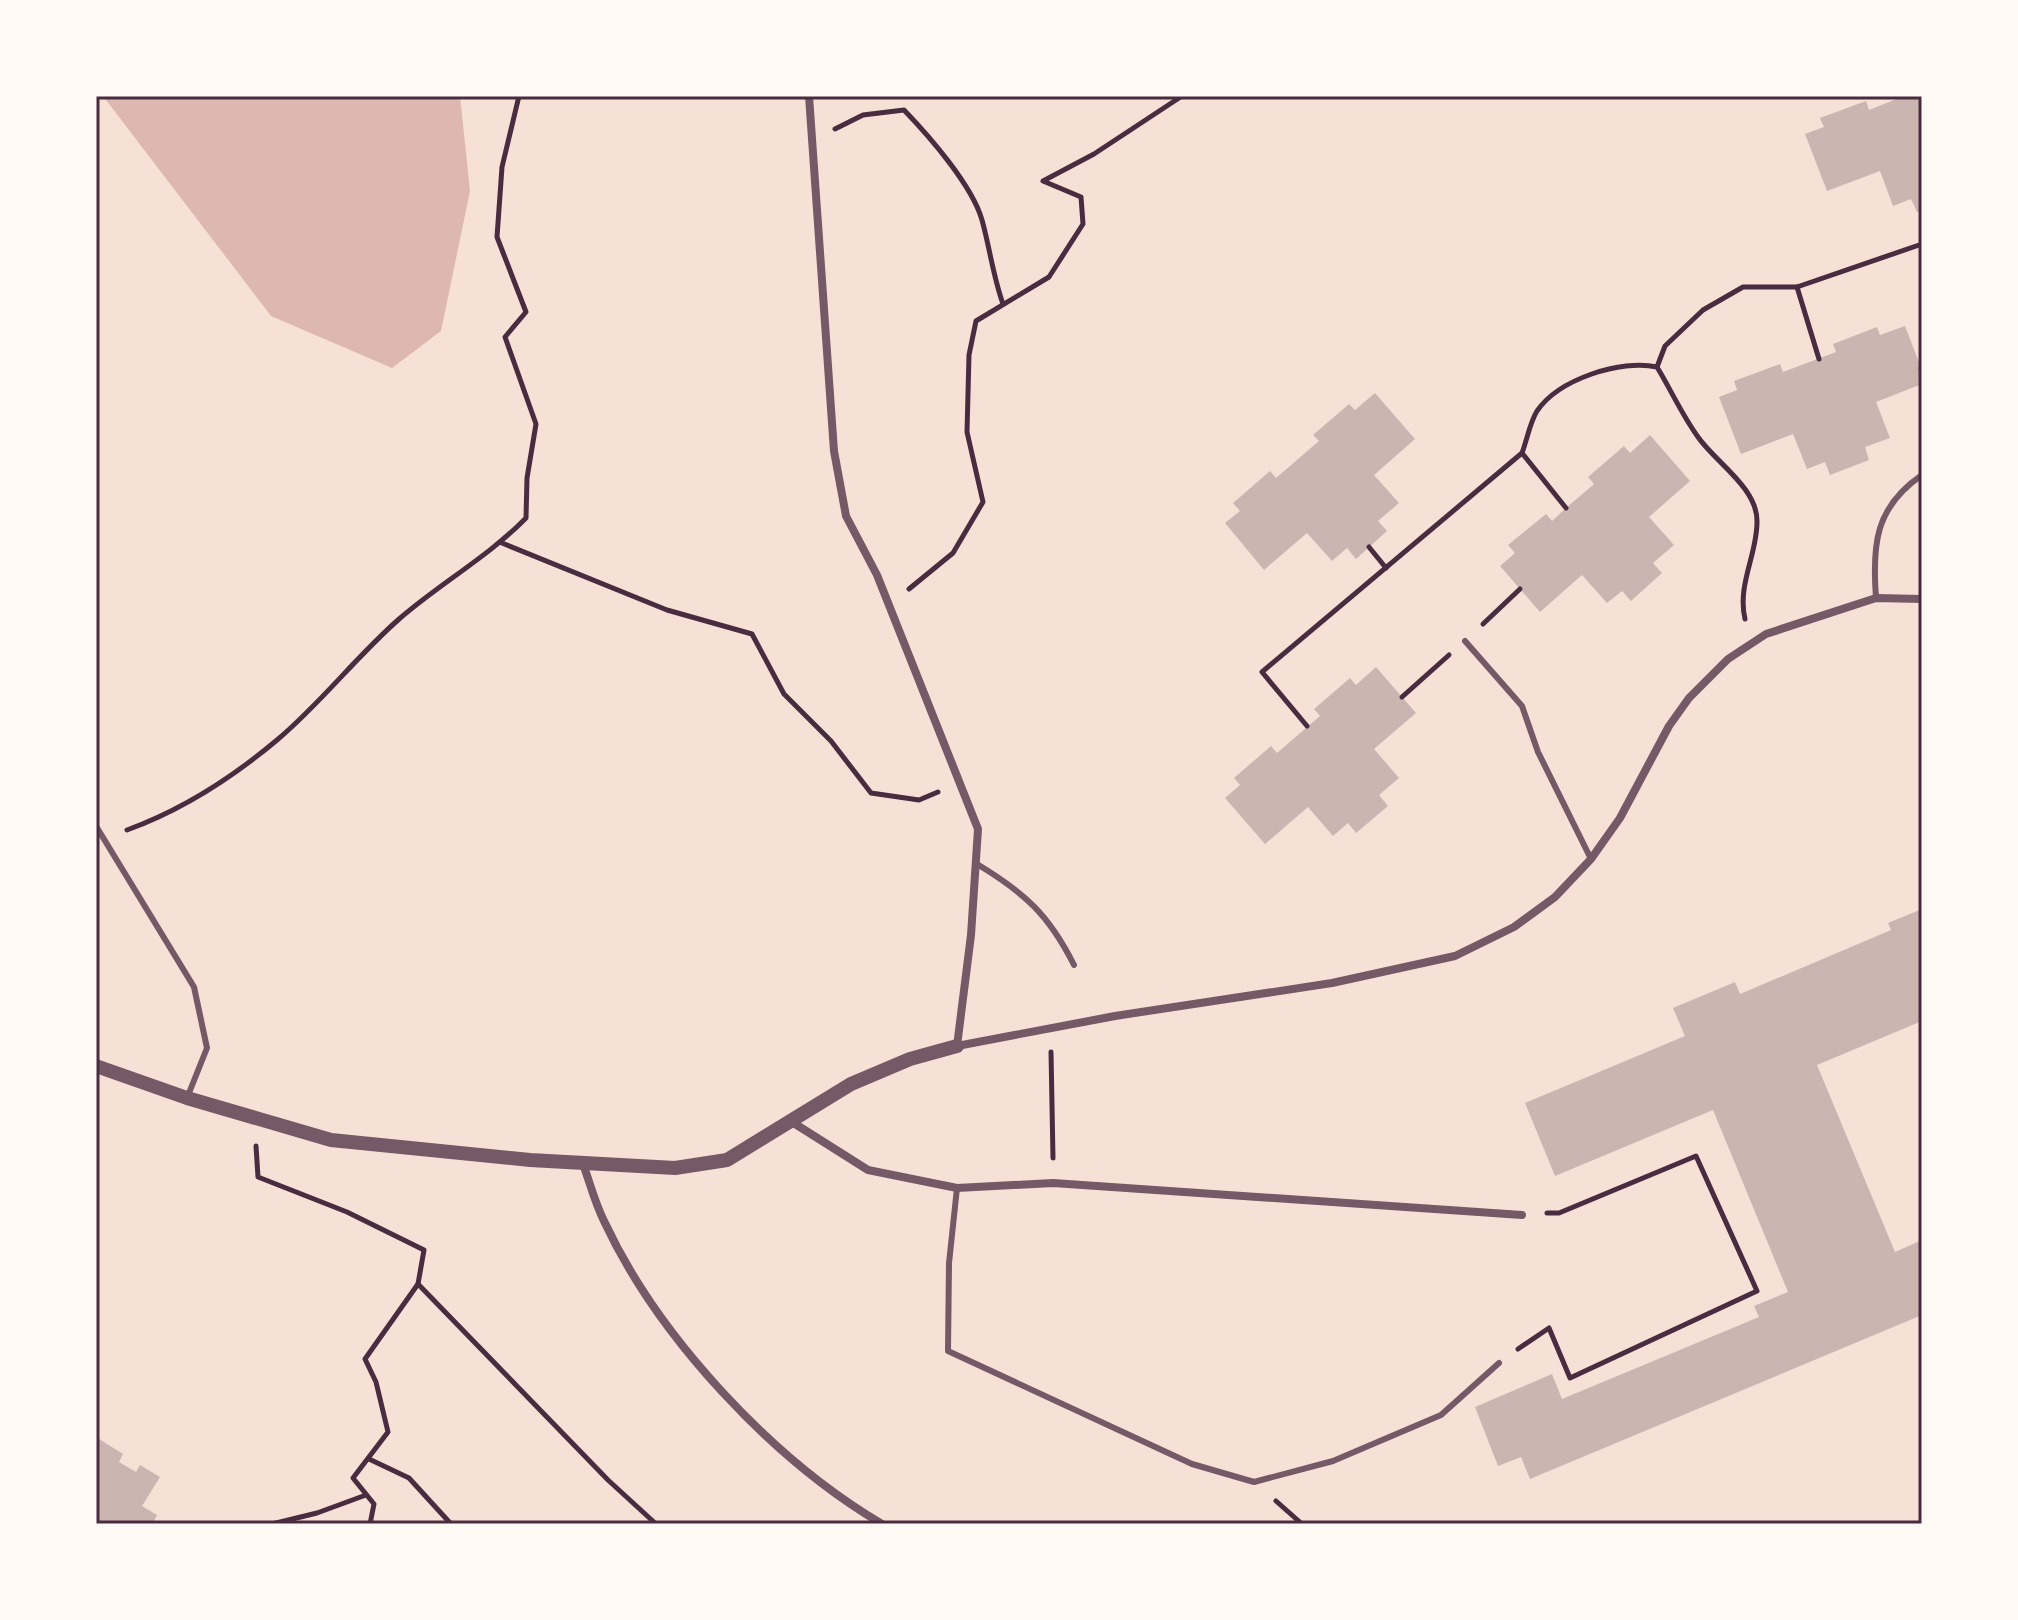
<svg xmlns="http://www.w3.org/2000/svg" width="2018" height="1620" viewBox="0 0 2018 1620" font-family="'PT Sans Narrow',sans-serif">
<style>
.water{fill:#dcb8b0}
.building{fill:#ccb4b1}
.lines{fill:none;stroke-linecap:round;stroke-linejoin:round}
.path{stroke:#4a2c40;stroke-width:5}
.service{stroke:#755966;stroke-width:6}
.minor{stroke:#755966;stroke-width:8}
.tertiary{stroke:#755966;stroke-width:14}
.neatline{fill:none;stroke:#4a2c40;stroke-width:3}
</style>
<rect width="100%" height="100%" fill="#f7e1d7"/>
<path class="water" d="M103,96H460L470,191L441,331L392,368L271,316Z"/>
<g class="building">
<path d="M1904,96H1922V210L1917,212L1911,199L1893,206L1880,171L1827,191L1805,134L1824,127L1820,118L1866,101L1869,110Z"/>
<path d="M1905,326L1922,370V384L1876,402L1890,438L1865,447L1869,460L1830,475L1825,462L1807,469L1793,434L1741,454L1719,397L1737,390L1734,381L1780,364L1783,372L1836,352L1833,344L1877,327L1880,335Z"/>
<path d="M1375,393L1415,439L1374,475L1399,503L1378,521L1387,531L1356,559L1347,548L1332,561L1307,533L1264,570L1225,523L1240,511L1233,503L1270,471L1276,478L1319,441L1313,435L1349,404L1355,410Z"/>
<path d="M1650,435L1690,481L1649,517L1674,545L1653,563L1662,573L1631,601L1622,591L1607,603L1582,575L1540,612L1500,566L1515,553L1508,545L1546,514L1552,521L1566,508L1594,484L1588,477L1624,446L1630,453Z"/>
<path d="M1376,667L1416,713L1374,749L1399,778L1379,795L1388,806L1356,833L1348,823L1333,836L1308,807L1265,844L1225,798L1240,785L1234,778L1271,746L1277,753L1320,716L1314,709L1350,678L1356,685Z"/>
<path d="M1922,909V1021L1817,1065L1895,1252L1922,1240V1315L1530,1479L1521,1457L1498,1466L1475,1407L1552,1374L1562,1399L1759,1317L1754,1306L1788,1292L1713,1110L1555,1176L1525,1103L1685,1036L1673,1008L1735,982L1740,994L1891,930L1888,923Z"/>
<path d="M96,1437L123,1454L119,1462L136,1472L140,1465L160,1477L142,1506L157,1515L152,1524H96Z"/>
</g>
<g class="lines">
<g class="path">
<path d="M835,129L863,115L904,110C929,136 972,185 982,220C990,249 993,276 1003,304"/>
<path d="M1797,287L1819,359"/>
<path d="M1657,367L1665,346L1703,310L1743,287H1797L1922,244"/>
<path d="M1921,368H1922"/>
<path d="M1522,453L1566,508"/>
<path d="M502,543L667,610L752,634L784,694L831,741L871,793L919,800L938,792"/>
<path d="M1369,547L1386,568"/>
<path d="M909,589L953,553L983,502L967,432L969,355L976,321L1049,277L1083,224L1081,197L1043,181L1094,154L1182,96"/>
<path d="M1483,624L1520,589"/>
<path d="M1402,697L1449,655"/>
<path d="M1307,726L1262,672L1522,453C1527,440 1530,422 1537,411C1559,379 1621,359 1657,367C1671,390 1682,415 1698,437C1715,462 1758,488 1757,522C1757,555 1737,585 1745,619"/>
<path d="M127,830C182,810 233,777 277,740C319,705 356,657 398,620C439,584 488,557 526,518L527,478L536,424L505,337L526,312L497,237L502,167L519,96"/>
<path d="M1051,1052L1053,1158"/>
<path d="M256,1146L258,1177L347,1212L424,1250L418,1284L365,1359L376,1382L388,1432L353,1478L374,1504L370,1524"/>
<path d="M418,1284L608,1480L656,1524"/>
<path d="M1518,1349L1549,1328L1570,1378L1757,1291L1696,1156L1559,1213H1547"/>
<path d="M369,1459L409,1478L451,1524"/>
<path d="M1276,1501L1302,1524"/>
<path d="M272,1524L317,1513L366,1495"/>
</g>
<g class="service">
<path d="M1876,598C1872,545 1875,507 1922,475"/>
<path d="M1465,641L1522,706L1538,752L1591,859"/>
<path d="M96,826L194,987L207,1048L187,1098"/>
<path d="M977,864C1025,893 1049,915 1074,965"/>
<path d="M957,1188L949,1263L948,1351L1192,1464L1254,1482L1333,1461L1441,1415L1499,1363"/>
</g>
<g class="minor">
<path d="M809,96L834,451L846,516L877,575L978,829L971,935L957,1046L1115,1016L1332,983L1455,956L1514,927L1555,897L1591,859L1620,818L1669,726L1689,698L1728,659L1766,634L1876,598L1922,599"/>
<path d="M792,1122L868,1170L957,1188L1053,1183L1522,1215"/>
<path d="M583,1164C590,1183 595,1203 604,1221C658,1337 772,1459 882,1524"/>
</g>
<path class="tertiary" d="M96,1066L187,1098L331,1140L530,1160L675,1168L727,1160L851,1084L910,1059L957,1046"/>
</g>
<rect width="2018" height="1620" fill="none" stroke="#fffaf5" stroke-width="196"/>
<rect x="98" y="98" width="1822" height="1424" class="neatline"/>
</svg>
